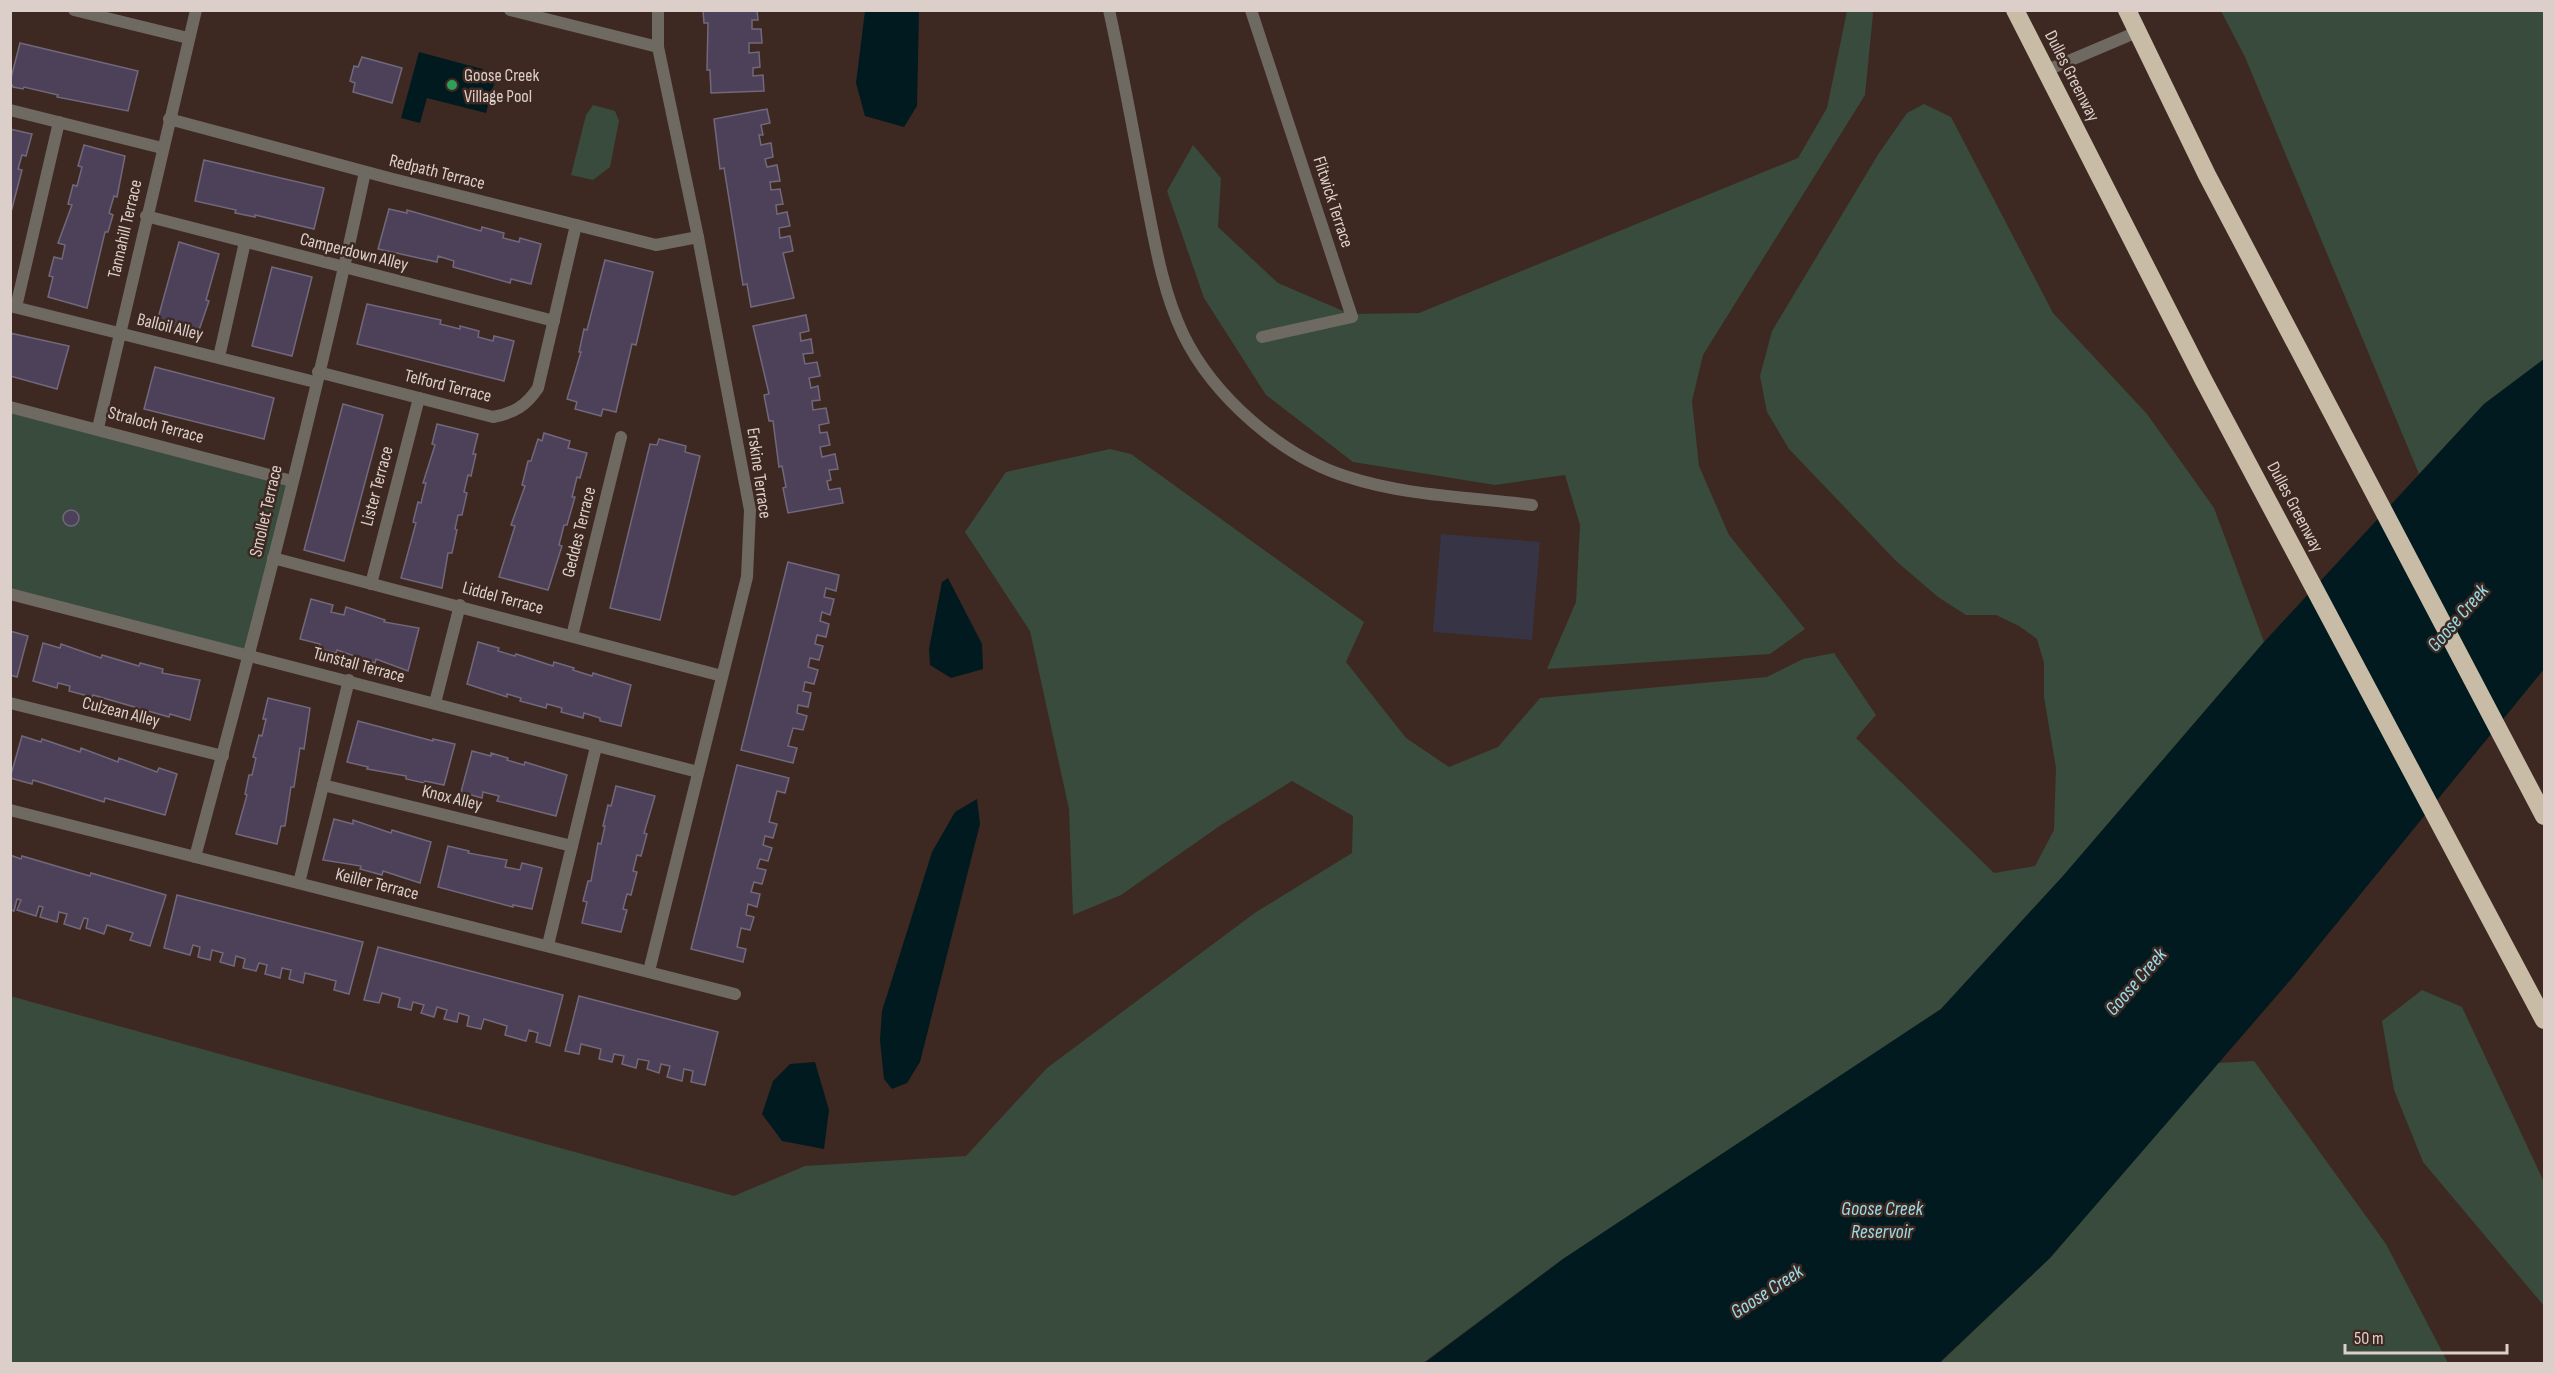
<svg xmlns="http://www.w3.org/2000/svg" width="2555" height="1374" viewBox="0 0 2555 1374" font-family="'Sofia Sans Condensed',sans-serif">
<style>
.industrial{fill:#363445}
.green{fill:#384b3c}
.water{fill:#011a1f}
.building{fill:#4d4159;stroke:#71687c;stroke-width:1.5}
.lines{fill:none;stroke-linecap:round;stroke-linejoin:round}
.service{stroke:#6f6a61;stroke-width:12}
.minor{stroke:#6f6a61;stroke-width:12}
.motorway{stroke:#c8bca6;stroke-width:18}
.leisure-dot{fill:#2e9e5b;stroke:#3d2921;stroke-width:2}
.labels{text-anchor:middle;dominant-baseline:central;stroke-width:5;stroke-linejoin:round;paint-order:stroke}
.poi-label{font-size:18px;fill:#dccfca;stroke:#3d2921;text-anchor:start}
.street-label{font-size:18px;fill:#dccfca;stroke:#3d2921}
.water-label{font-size:20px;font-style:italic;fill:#98ddec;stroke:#3d2921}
</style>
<rect width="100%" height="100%" fill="#3d2921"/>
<path class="industrial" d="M1441,534L1540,542L1532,640L1433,632Z"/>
<g class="green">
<path d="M1847,11H1872L1873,14L1865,95L1703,355L1692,401L1699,466L1729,535L1805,629L1770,654L1547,669L1576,602L1580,525L1565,475L1495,485L1353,462L1266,395L1204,298L1167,191L1193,145L1221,178L1218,227L1278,283L1350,314L1419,313L1798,158L1827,108Z"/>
<path d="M2221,11H2544V359L2484,404L2419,474L2245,57Z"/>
<path d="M1924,104L1951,117L2053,313L2147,414L2214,508L2264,642L2063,876L1941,1009L1563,1259L1423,1363H11L10,996L734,1196L805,1166L966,1156L1047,1068L1256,912L1352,853L1353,816L1292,781L1221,825L1121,895L1073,915L1069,809L1030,631L965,532L1006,472L1110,449L1131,454L1364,622L1346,662L1406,738L1449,767L1498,747L1540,698L1767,677L1803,659L1834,653L1876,715L1856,738L1994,873L2035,866L2054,830L2056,768L2044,697V663L2037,639L2019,626L1996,615H1966L1938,597L1896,561L1789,449L1767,412L1760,376L1772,331L1879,153L1907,113Z"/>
<path d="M593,105L615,111L619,121L610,167L593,180L571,175L586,115Z"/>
<path d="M10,407L292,481L249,655L11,594Z"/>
<path d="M2422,990L2462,1007L2544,1182V1306L2423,1162L2394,1090L2382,1021Z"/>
<path d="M2254,1061L2386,1244L2448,1363L1939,1364L2050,1258L2218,1063Z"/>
</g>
<g class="water">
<path d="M865,11H919L917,106L904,127L865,116L856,83Z"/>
<path d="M419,52L497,73L486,113L427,98L420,123L401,118Z"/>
<path d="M2544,359V669L2293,977L2050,1258L1939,1363L1423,1364L1563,1259L1941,1009L2063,876L2264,642L2484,404Z"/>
<path d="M948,578L982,644L983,669L951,678L930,665L929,649L942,582Z"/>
<path d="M977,799L980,824L920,1062L907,1083L892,1089L884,1079L880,1040L882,1011L932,852L955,812Z"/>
<path d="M815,1062L829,1110L824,1149L782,1141L762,1114L773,1081L790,1064Z"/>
</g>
<g class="building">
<path d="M703,10H757L758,20H752V29H761L762,43H749V53L759,52L760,67L753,68V76L763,75L764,91L711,93L710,70H707L708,23H704Z"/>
<path d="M20,43L138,71L128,111L57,97L58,95L24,87L23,89L13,87L10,82Z"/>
<path d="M362,57L402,68L392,103L353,92L355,83L350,81L354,66L358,67Z"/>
<path d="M767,109L770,123L761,125L763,135H759L761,145L771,143L773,157L765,159L767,167L777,165L780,181L770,182L771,190L780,189L783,204L776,205L777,214L787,212L790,226L779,228L780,238L790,236L793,251L783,253L794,298L751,307L747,284L743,285L724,168L720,169L714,119Z"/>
<path d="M10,129L32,134L26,156L22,155L18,169L22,170L10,216Z"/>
<path d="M84,145L125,156L117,197L114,196L109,213L113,215L108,232H105L87,308L48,297L53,277L49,276L54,257L62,259L65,245L58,243L72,205L68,204L73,185L77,186L82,167L78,166Z"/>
<path d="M204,160L324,188L314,229L255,215V217L235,213L236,210L195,201Z"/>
<path d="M389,209L407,213V210L481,231L482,227L504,233L503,238L519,242L520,238L541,244L531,284L511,279L510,283L453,267L454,261L438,256L437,262L378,249Z"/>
<path d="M179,242L219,254L206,300L209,301L198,333L157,322Z"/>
<path d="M605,260L653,272L636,345L632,344L616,412L603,409L601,416L575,409L577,402L567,399L581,352H579L584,329L587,330Z"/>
<path d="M272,267L312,277L292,356L252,346Z"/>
<path d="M367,304L441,320L440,324L460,329V326L479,331L478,337L493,341L494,336L514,341L504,381L357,344Z"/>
<path d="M806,315L809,331L800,333L801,341L811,339L813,353L803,354L805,364L817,362L820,376L809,378L811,388L818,386L820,400L812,401L813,410L826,408L829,423L819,425L820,433L827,432L830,445L820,447L822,457L835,454L838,469L829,470L831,480L827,481L829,490L840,488L843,503L788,513L783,488L786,487L782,466L779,467L773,421H769L764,395L769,394L753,326Z"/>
<path d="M10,333L69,346L57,389L10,376Z"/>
<path d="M155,367L274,398L264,439L144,409Z"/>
<path d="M343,404L383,415L344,561L304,550Z"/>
<path d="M437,424L478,434L473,454H476L471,476L468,475L464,492L467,493L462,515H458L455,529L457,530L452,553H448L442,588L401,578L416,523L413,522L418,502L421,503L426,483H423L435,445L432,444Z"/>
<path d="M544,433L570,441L568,448L587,453L580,478L577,477L572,497H575L567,525H564L559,545L562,546L548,590L499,577L515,526L511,525L525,486L522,485L528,461H531L538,439L542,441Z"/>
<path d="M659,439L686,446L685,452L700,456L660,620L610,608L650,444L657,445Z"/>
<circle cx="71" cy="518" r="8"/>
<path d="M788,562L839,575L836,591L826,588L824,597L834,599L830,615L822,612L820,621L829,624L826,637L817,635L815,644L823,646L819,660L810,658L808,667L818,670L814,684L805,682L803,691L811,693L808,707L798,705L797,713L807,716L803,730L793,728L788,746L797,748L793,763L741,750Z"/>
<path d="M311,599L333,605L331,612L344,615L346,607L385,620L384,622L419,628L408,671L376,659L375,663L337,650L336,653L319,649L320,644L300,639Z"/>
<path d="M10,631L28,636L17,677L10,675Z"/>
<path d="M478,642L499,648L498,651L515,656L516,654L553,666L554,662L574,668L573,670L592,676L593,673L631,685L621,726L600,721V718L584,713L583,718L561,712L562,708L547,704L546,708L520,701L521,698L507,694V697L467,684Z"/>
<path d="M43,643L60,648L61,644L101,658L102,655L139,666L140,663L163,669L162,673L200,680L190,720L170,714L169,717L93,695L92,697L69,691L70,686L58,683L57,688L33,681Z"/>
<path d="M268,698L310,708L304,749L300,748L294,787H291L285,826H281L277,844L236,834L247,795L245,794L249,775H252L256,758L253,757L259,735L262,736L266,719H263Z"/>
<path d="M358,721L433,741V739L455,744L444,785L425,781L424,783L406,779V776L367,769L368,767L347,762Z"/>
<path d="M22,736L41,742L42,739L80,752L81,748L118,762L119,758L157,772L159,768L177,774L165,815L105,798L104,802L33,780L32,784L10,778Z"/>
<path d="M472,751L491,756V753L508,758L507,760L524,765L525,762L567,775L556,816L497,801L499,796L483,792L482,798L461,792Z"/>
<path d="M737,765L789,778L785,793L777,791L769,822L777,824L773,838L765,836L763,845L772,848L768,861L760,859L757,868L766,870L762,884L754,882L751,892L760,894L757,907L748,904L746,915L754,917L750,930L741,928L737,947L746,949L743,962L691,949Z"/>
<path d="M616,786L655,796L644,833L647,834L641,856L637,855L633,871L637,872L631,895L627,894L623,909L627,910L621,932L582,923L587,902L583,901L588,881H591L598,843L601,844L605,826H603L608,805L611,806Z"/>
<path d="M334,819L353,824V820L391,833L392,830L431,842L420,883L383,871L382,875L360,869L361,866L323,860Z"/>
<path d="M448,846L469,851L468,853L507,860L505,867L520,870L522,863L542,868L532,909L513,905V907L438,887Z"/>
<path d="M10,855L21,859L22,856L90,876L91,873L166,895L150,946L130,940L133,933L107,925L104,934L86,928L88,919L84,918L80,929L64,924L67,914L59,912L57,922L40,917L43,907L39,906L36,916L17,910L21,900L17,899L14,911L10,910Z"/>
<path d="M177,895L363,942L349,994L334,990L336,981L305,973L303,983L289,979L291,970L282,968L280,978L265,974L267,965L259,963L256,971L243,968L245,959L236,956L234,966L220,962L223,953L212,950L210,960L198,957L200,947L193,945L190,955L164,948Z"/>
<path d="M378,947L563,995L550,1046L536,1042L538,1033L529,1030L526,1041L505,1035L507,1026L484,1019L481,1029L467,1026L469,1016L459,1013L457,1022L444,1019L447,1010L437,1007L434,1017L421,1013L424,1005L413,1002L411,1010L398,1007L400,998L382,993L379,1003L364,1000Z"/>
<path d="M579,996L718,1032L705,1085L691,1082L693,1071L684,1069L682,1081L667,1077L670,1066L661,1064L659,1073L647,1069L649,1061L638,1059L636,1068L622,1064L624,1056L614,1054L612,1062L599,1059L601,1049L581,1044L579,1054L565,1051Z"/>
</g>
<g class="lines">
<g class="service">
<path d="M1109,10C1123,73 1134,136 1146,198C1155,244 1163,292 1183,334C1213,396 1282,457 1348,477C1406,496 1472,497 1532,505"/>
<path d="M2045,71L2137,32"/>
<path d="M10,110L162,148"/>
<path d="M146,216L554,321"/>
<path d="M10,306L315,382"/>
<path d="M16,307L59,122"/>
<path d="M219,357L245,242"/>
<path d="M10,703L223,756"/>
<path d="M323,785L572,846"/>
<path d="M299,883L349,680"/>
<path d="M548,945L596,747"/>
</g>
<g class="minor">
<path d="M74,10L188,38"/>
<path d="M510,10L658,47"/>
<path d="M1251,10L1352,317L1262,337"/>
<path d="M169,119L389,178L656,245L698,237"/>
<path d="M318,372L493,417C514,413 526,406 538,388L576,225"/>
<path d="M10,407L292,481"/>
<path d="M98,428L196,10"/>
<path d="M273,558L722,676"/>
<path d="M371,584L419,398"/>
<path d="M10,594L698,772"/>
<path d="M572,636L621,437"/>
<path d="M435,703L460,605"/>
<path d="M10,810L735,994"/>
<path d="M195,857C256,630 316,401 365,172"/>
<path d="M649,971L747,577L750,510L698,237L658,47V10"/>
</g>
<g class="motorway">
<path d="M2015,10L2204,381L2544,1020"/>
<path d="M2127,10L2207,175L2544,816"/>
</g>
</g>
<circle class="leisure-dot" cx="452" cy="85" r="6"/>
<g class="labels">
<g class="poi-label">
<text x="464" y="75">Goose Creek<tspan x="464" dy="21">Village Pool</tspan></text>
</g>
<g class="street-label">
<text transform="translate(2072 76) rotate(63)">Dulles Greenway</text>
<text transform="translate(437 172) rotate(14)">Redpath Terrace</text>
<text transform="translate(1333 202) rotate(72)">Flitwick Terrace</text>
<text transform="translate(125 229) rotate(-77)">Tannahill Terrace</text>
<text transform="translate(354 252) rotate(14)">Camperdown Alley</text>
<text transform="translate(170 327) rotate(14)">Balloil Alley</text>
<text transform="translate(448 386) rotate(14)">Telford Terrace</text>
<text transform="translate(156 425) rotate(15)">Straloch Terrace</text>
<text transform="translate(759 473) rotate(82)">Erskine Terrace</text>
<text transform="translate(377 486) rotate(-75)">Lister Terrace</text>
<text transform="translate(2295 507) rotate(62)">Dulles Greenway</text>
<text transform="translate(266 511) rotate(-77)">Smollet Terrace</text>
<text transform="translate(579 532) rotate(-76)">Geddes Terrace</text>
<text transform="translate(503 598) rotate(15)">Liddel Terrace</text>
<text transform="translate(359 665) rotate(15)">Tunstall Terrace</text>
<text transform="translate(121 712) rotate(14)">Culzean Alley</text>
<text transform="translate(452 798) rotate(14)">Knox Alley</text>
<text transform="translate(377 884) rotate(14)">Keiller Terrace</text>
</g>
<g class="water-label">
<text transform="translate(2458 618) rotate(-49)">Goose Creek</text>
<text transform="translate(2136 982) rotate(-49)">Goose Creek</text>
<text x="1882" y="1209">Goose Creek<tspan x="1882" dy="23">Reservoir</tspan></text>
<text transform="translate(1767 1292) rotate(-33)">Goose Creek</text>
</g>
</g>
<rect width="2555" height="1374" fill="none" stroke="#dccfca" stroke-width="24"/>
<path d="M2345 1344v9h162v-9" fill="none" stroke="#dccfca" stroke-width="3"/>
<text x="2354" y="1344" font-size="18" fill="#dccfca" stroke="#3d2921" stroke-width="4.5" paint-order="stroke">50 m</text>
</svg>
